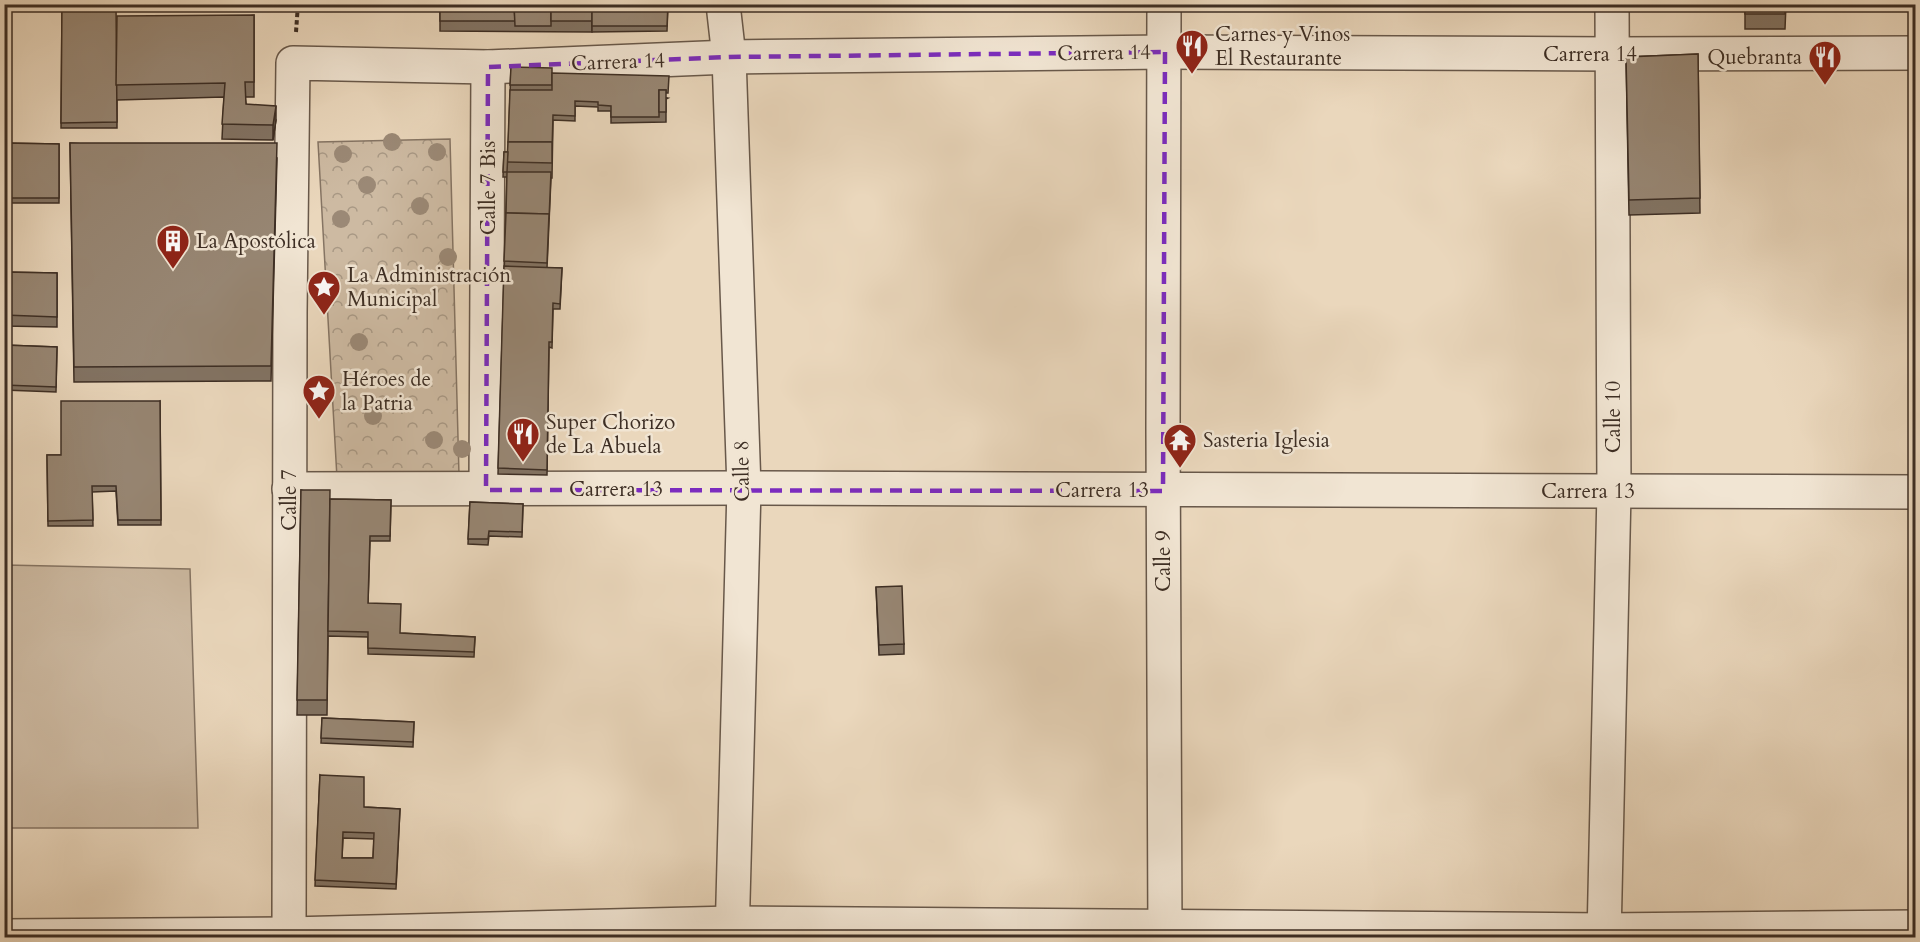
<svg xmlns="http://www.w3.org/2000/svg" width="1920" height="942" viewBox="0 0 1920 942" font-family="Cardo,serif">
<style>
.park{fill:url(#park-crowns);stroke:#857463;stroke-width:1.5}
.pitch{fill:#cdbaa2;stroke:#857463;stroke-width:1.5}
.lines{fill:none;stroke-linecap:round;stroke-linejoin:round}
.minor-casing{stroke:#68584a;stroke-width:36}
.path{stroke:#3d2e24;stroke-width:4;stroke-dasharray:4.5 3;stroke-linecap:butt}
.minor{stroke:#f1e5d3;stroke-width:33}
.tree{fill:#9b8976}
.wall{fill:#827363;stroke:#3d2e24;stroke-width:1.5;fill-rule:evenodd}
.shaded-wall{fill:#6a5e50;stroke:#3d2e24;stroke-width:1.5}
.building{fill:#978673;stroke:#3d2e24;stroke-width:1.5;fill-rule:evenodd}
.marked{fill:none;stroke:#7b2cbf;stroke-width:4.5;stroke-dasharray:12 8;stroke-linejoin:round}
.labels{text-anchor:middle;dominant-baseline:central;stroke-width:5;stroke-linejoin:round;paint-order:stroke}
.poi-label{font-size:21px;fill:#3d2e24;stroke:#f1e5d3;text-anchor:start}
.street-label{font-size:21px;fill:#3d2e24;stroke:#f1e5d3}
</style>
<defs>
<pattern id="park-crowns" width="20" height="18" patternUnits="userSpaceOnUse" patternTransform="scale(1.5)"><rect width="20" height="18" fill="#cdbaa2"/><path d="M2 6a3 3 0 1 1 6 0M12 15a3 3 0 1 1 6 0" fill="none" stroke="#a89884"/></pattern>
</defs>
<rect width="100%" height="100%" fill="#ead7bc"/>
<filter id="stains"><feTurbulence type="fractalNoise" baseFrequency=".00333" numOctaves="4"/><feColorMatrix values="0 0 0 0 .2 0 0 0 0 .09 0 0 0 0 .02 0 0 0 .5 -.17"/></filter>
<radialGradient id="worn" r=".72"><stop offset=".6" stop-color="#630" stop-opacity="0"/><stop offset="1" stop-color="#630" stop-opacity=".3"/></radialGradient>
<path class="park" d="M450,139L459,475L337,478L318,142Z"/>
<path class="pitch" d="M5,565L190,569L198,828H5Z"/>
<g class="lines">
<g class="minor-casing">
<g id="minor">
<path d="M723,4L729,57L744,488L732,938"/>
<path d="M1164,4L1163,429L1165,938"/>
<path d="M289,489L744,488L1916,492"/>
<path d="M486,490L488,67"/>
<path d="M4,936L289,934L732,923L1604,930L1916,927"/>
<path d="M289,938L290,312L293,63L488,67L729,57L1165,52L1612,54L1916,53"/>
<path d="M1604,938L1614,491L1612,4"/>
</g>
</g>
<path class="path" d="M296,32L298,4"/>
<use href="#minor" class="minor"/>
</g>
<g class="tree">
<circle cx="392" cy="142" r="9"/>
<circle cx="437" cy="152" r="9"/>
<circle cx="343" cy="154" r="9"/>
<circle cx="367" cy="185" r="9"/>
<circle cx="420" cy="206" r="9"/>
<circle cx="341" cy="219" r="9"/>
<circle cx="448" cy="257" r="9"/>
<circle cx="359" cy="342" r="9"/>
<circle cx="373" cy="416" r="9"/>
<circle cx="434" cy="440" r="9"/>
<circle cx="462" cy="449" r="9"/>
</g>
<g class="wall">
<path d="M62,4L117,36L254,15V97H245L246,104L276,120L273,140L222,139L224,97L117,100V128H61Z"/>
<path d="M440,4H592V32L440,31Z"/>
<path d="M592,4H668L667,31L592,32Z"/>
<path d="M1745,4H1786L1785,29H1745Z"/>
<path d="M1698,54L1700,213L1629,215L1626,57Z"/>
<path d="M511,67L552,79L668,98L666,99V122L611,123V111H598V107L575,106V121L553,120L552,178H551L547,268H562L560,309H553L552,348L549,347L547,475L498,474L507,177H503L504,152H508Z"/>
<path d="M4,143L59,144V203H4Z"/>
<path d="M70,143L277,158L271,381L74,382Z"/>
<path d="M4,272L57,273V327L4,326Z"/>
<path d="M4,345L57,347L56,392L4,390Z"/>
<path d="M160,401L161,525H118L116,491L92,492L93,526H48L47,455H61Z"/>
<path d="M301,490L330,499L391,500L390,541H370L368,603L400,633L475,637L474,657L368,654V637L328,636L327,715H297Z"/>
<path d="M470,502L523,504L522,537L489,536L488,545L468,544Z"/>
<path d="M876,587L904,644V654L879,655Z"/>
<path d="M322,718L414,722L413,747L321,743Z"/>
<path d="M320,775L364,807L400,809L396,889L315,886ZM343,838L374,839L373,858H342Z"/>
</g>
<path class="shaded-wall" d="M276,106V120L273,140V125Z"/>
<g class="building">
<path d="M62,4H116L117,122L61,123Z"/>
<path d="M440,4H514L515,21H440Z"/>
<path d="M514,4H551V26H515Z"/>
<rect x="551" y="4" width="41" height="17"/>
<path d="M592,4H668L667,26H592Z"/>
<rect x="1745" y="4" width="40" height="10"/>
<path d="M254,15V82H245L246,104L276,106L273,125L222,124L225,83L116,85L117,16Z"/>
<path d="M1698,54L1700,198L1629,200L1626,57Z"/>
<path d="M511,67L552,68V85H510Z"/>
<path d="M552,73L669,76L668,93H666V90H659V117H611V106L598,105V102L575,101V116L553,115L552,151V142H508L510,90H552Z"/>
<rect x="659" y="90" width="7" height="22"/>
<path d="M508,142H552V163L507,162Z"/>
<path d="M4,143L59,144V198H4Z"/>
<path d="M70,143H277L271,366L74,367Z"/>
<path d="M504,152H508L507,172H503Z"/>
<path d="M507,172H551L549,219V214L506,213Z"/>
<path d="M506,213L549,214L547,263L504,261Z"/>
<path d="M504,266L562,268L560,304L553,303L552,342H549L547,470L498,468Z"/>
<path d="M4,272L57,273V317L4,315Z"/>
<path d="M4,345L57,347L56,387L4,385Z"/>
<path d="M61,401H160L161,520H118L116,486H92L93,520L48,521L47,455H61Z"/>
<path d="M301,490H330L327,700H297Z"/>
<path d="M330,499L391,500L390,536H370L368,603L401,604L400,633L475,637L474,652L368,648V632L328,631Z"/>
<path d="M470,502L523,504L522,532L489,531L488,539H468Z"/>
<path d="M902,586L904,644L879,645L876,587Z"/>
<path d="M322,718L414,722L413,742L321,738Z"/>
<path d="M320,775L364,777V807L400,809L396,884L315,880ZM343,832L374,833L373,858H342Z"/>
</g>
<path class="marked" d="M1165,52L1163,491L486,490L488,67L729,57Z"/>
<defs>
<g id="restaurant-pin" transform="scale(1.725)"><path d="M0 17L-7.5 6A9.5 9.5 0 1 1 7.5 6Z" fill="#8f2418" stroke="#f1e5d3"/><path d="M-5-6h1v4h1v-4h1v4h1v-4h1v5L-1.5 .5V6h-2V.5L-5-1ZM5-6V6H3V1.5H1.5Q1.5-4 5-6Z" fill="#fff"/></g>
<g id="building-pin" transform="scale(1.725)"><path d="M0 17L-7.5 6A9.5 9.5 0 1 1 7.5 6Z" fill="#8f2418" stroke="#f1e5d3"/><path d="M-4-6H4V6H1V3H-1V6H-4ZM-2.5-4.3h1.7v1.8h-1.7ZM.8-4.3h1.7v1.8H.8ZM-2.5-1h1.7V.8h-1.7ZM.8-1h1.7V.8H.8Z" fill="#fff"/></g>
<g id="sight-pin" transform="scale(1.725)"><path d="M0 17L-7.5 6A9.5 9.5 0 1 1 7.5 6Z" fill="#8f2418" stroke="#f1e5d3"/><path d="M0-6L1.8-2.2L6-1.7L2.9 1.2L3.7 5.4L0 3.3L-3.7 5.4L-2.9 1.2L-6-1.7L-1.8-2.2Z" fill="#fff"/></g>
<g id="temple-pin" transform="scale(1.725)"><path d="M0 17L-7.5 6A9.5 9.5 0 1 1 7.5 6Z" fill="#8f2418" stroke="#f1e5d3"/><path d="M0-6L5-2H3V0L6.5 2.5H4V6H1.5V3h-3V6H-4V2.5H-6.5L-3 0V-2H-5Z" fill="#fff"/></g>
</defs>
<g fill-rule="evenodd">
<use href="#restaurant-pin" x="1192" y="46"/>
<use href="#restaurant-pin" x="1825" y="57"/>
<use href="#building-pin" x="173" y="241"/>
<use href="#sight-pin" x="324" y="287"/>
<use href="#sight-pin" x="319" y="391"/>
<use href="#restaurant-pin" x="523" y="434"/>
<use href="#temple-pin" x="1180" y="440"/>
</g>
<g class="labels">
<g class="poi-label">
<text x="1215" y="34">Carnes y Vinos<tspan x="1215" dy="24">El Restaurante</tspan></text>
<text x="1802" y="57" text-anchor="end">Quebranta</text>
<text x="196" y="241">La Apostólica</text>
<text x="347" y="275">La Administración<tspan x="347" dy="24">Municipal</tspan></text>
<text x="342" y="379">Héroes de<tspan x="342" dy="24">la Patria</tspan></text>
<text x="546" y="422">Super Chorizo<tspan x="546" dy="24">de La Abuela</tspan></text>
<text x="1203" y="440">Sasteria Iglesia</text>
</g>
<g class="street-label">
<text transform="translate(1104 53) rotate(-1)">Carrera 14</text>
<text x="1590" y="54">Carrera 14</text>
<text transform="translate(618 62) rotate(-2)">Carrera 14</text>
<text transform="translate(488 188) rotate(-90)">Calle 7 Bis</text>
<text transform="translate(1613 417) rotate(-90)">Calle 10</text>
<text transform="translate(742 471) rotate(-91)">Calle 8</text>
<text x="616" y="489">Carrera 13</text>
<text x="1102" y="490">Carrera 13</text>
<text x="1588" y="491">Carrera 13</text>
<text transform="translate(289 500) rotate(-90)">Calle 7</text>
<text transform="translate(1163 561) rotate(-90)">Calle 9</text>
</g>
</g>
<rect width="1920" height="942" fill="none" stroke="#ead7bc" stroke-width="24"/>
<rect x="6" y="6" width="1908" height="930" fill="none" stroke="#3d2e24" stroke-width="3"/>
<rect x="12" y="12" width="1896" height="918" fill="none" stroke="#3d2e24" stroke-width="1.5"/>
<rect width="100%" height="100%" filter="url(#stains)"/>
<rect width="100%" height="100%" fill="url(#worn)"/>
</svg>
